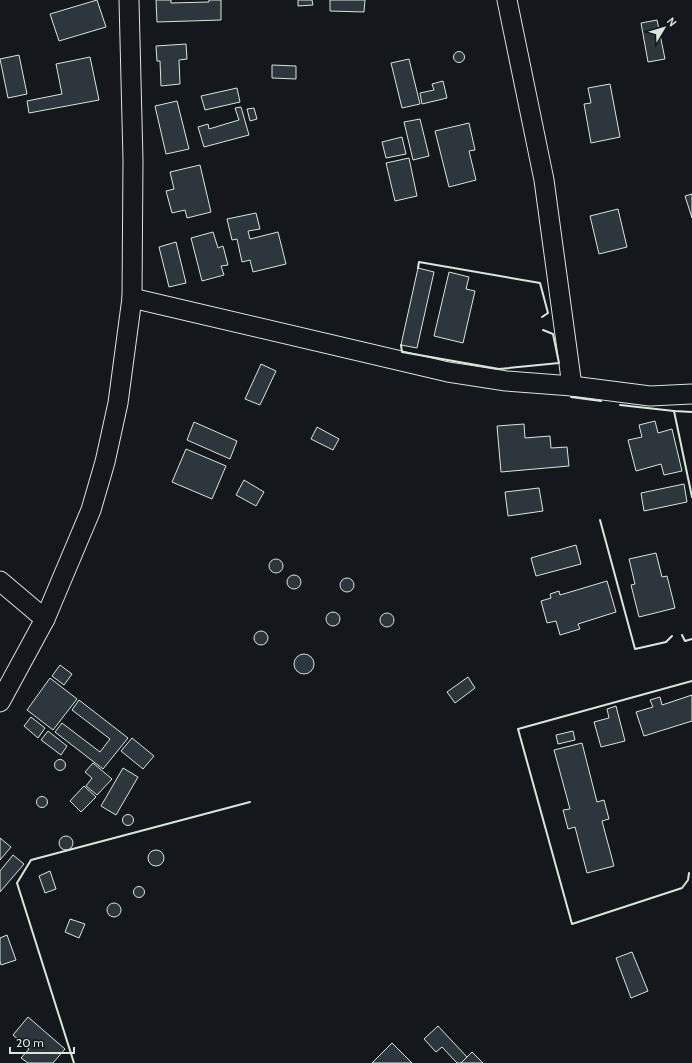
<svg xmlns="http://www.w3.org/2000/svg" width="692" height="1063" viewBox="0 0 692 1063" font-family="Cabin,sans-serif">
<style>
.building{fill:#2c363c;stroke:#d8e6dc}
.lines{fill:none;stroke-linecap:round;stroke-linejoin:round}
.street-casing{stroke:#d8e6dc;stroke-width:21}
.street{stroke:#14181c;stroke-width:19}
.wall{stroke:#d8e6dc;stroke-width:2}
</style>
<rect width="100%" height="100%" fill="#14181c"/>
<g class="building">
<path d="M97,0L106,27L59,41L50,14Z"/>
<path d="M156,0H171V3L209,2V0H221V20L157,22Z"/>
<path d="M298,0H312L313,5L298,6Z"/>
<path d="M330,0H365L364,12L330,11Z"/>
<path d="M657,20L665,59L648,62L641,23Z"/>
<path d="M186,44L187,59L179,60L180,84L161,86L160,61H157L156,46Z"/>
<circle cx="459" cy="57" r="5.5"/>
<path d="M19,55L27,94L8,98L0,59Z"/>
<path d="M90,57L99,100L29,113L27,101L62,94L56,64Z"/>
<path d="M409,59L420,104L402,108L391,63Z"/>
<path d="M272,65L296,66V79L272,78Z"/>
<path d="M443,81L447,98L422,104L420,93L434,90L432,84Z"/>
<path d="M610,84L620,137L591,143L584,104L591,103L588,88Z"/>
<path d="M237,88L240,102L205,110L201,96Z"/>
<path d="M177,101L189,149L166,154L155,106Z"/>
<path d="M241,107L249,135L204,147L198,127L208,124L209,129L239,120L235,108Z"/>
<path d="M254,108L257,119L250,121L247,109Z"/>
<path d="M420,119L429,156L413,160L404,122Z"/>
<path d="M469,123L475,150L469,151L476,180L449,187L435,131Z"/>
<path d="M402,137L406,154L386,158L382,142Z"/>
<path d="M409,158L417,196L395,201L386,163Z"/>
<path d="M200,165L211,212L187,218L185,210L172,213L166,191L174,189L170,172Z"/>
<path d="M692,194V218L685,196Z"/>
<path d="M618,209L627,247L599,254L590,216Z"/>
<path d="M256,213L260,229L248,231L250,239L278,232L286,264L253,272L250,260L242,262L237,239L232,240L227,219Z"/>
<path d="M213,232L218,248L223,246L228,265L221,266L224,275L202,281L191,238Z"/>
<path d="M176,242L186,283L169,287L159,247Z"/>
<path d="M418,268L434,272L417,348L401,345Z"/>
<path d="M449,272L469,277L466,289L475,291L463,343L434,336Z"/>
<path d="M261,364L276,371L260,405L245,399Z"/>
<path d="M655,421L658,433L672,429L682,471L664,475L661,464L636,471L628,440L642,437L639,425Z"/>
<path d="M194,422L237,441L230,459L187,440Z"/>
<path d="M524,424L525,438L550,436L551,448L567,447L569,466L501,472L497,426Z"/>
<path d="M317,427L339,439L333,450L311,439Z"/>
<path d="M186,449L226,466L212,499L172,482Z"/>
<path d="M244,480L264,492L256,506L236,495Z"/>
<path d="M684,484L687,502L644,511L641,493Z"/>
<path d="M539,488L543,511L508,516L505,492Z"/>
<path d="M576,545L581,564L536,576L531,558Z"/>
<path d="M656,553L662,577L667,576L675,608L639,617L631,585L635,584L629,559Z"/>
<circle cx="276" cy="566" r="7"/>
<circle cx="294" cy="582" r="7"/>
<circle cx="347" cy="585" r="7"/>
<path d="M607,581L616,612L578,624L580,629L560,635L556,621L547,623L541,601L551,598L550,594L559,591L560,595Z"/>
<circle cx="333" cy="619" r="7"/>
<circle cx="387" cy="620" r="7"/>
<circle cx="261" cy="638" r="7"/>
<circle cx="304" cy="664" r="10"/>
<path d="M60,665L72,674L64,685L52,676Z"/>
<path d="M468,677L475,688L455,703L447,692Z"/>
<path d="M50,678L77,699L53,730L27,710Z"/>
<path d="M692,695V721L644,736L636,712L653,707L650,700L660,697L662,705Z"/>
<path d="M79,700L128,738L103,769L55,732L62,723L100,752L110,739L72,710Z"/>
<path d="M616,706L625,741L601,747L594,722L609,718L607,709Z"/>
<path d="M31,717L45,728L38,738L24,726Z"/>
<path d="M48,731L67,746L61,755L41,740Z"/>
<path d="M573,731L575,740L558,744L556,735Z"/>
<path d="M132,738L154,756L143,769L121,751Z"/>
<path d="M582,743L597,802L604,800L609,819L602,821L614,866L587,873L575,827L568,829L563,810L570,809L554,750Z"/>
<circle cx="60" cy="765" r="5.5"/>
<path d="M93,763L112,779L97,795L86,786L92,778L85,772Z"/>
<path d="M123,768L138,777L116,815L101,806Z"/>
<path d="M84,786L96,797L81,812L70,801Z"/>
<circle cx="42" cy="802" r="5.5"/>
<circle cx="128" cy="820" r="5.5"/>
<circle cx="66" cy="843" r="7"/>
<path d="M0,838L11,847L0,860Z"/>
<circle cx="156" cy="858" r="8"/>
<path d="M13,855L24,864L0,892V871Z"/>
<path d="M50,871L56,889L45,893L39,876Z"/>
<circle cx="139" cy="892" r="5.5"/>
<circle cx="114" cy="910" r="7"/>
<path d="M70,919L85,924L79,938L65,932Z"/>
<path d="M7,935L16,960L1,965L0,961V938Z"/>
<path d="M632,952L648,991L631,998L616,958Z"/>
<path d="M28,1017L65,1049L53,1063H28L21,1058L29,1049L13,1035Z"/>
<path d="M438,1026L467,1057L461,1063H457L442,1047L436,1052L424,1039Z"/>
<path d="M392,1043L412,1063H372Z"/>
<path d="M472,1052L483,1063H461Z"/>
</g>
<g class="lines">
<g class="street-casing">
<g id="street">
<path d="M507,0L544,180L572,386"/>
<path d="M132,298L448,372L506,381L572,386L650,396L692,394"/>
<path d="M0,581L45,619"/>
<path d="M0,702L45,619L91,510L105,462L118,403L132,298L133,160L129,0"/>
</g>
</g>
<use href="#street" class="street"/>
<g class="wall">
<path d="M418,268L419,262L540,283L548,313L542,317"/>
<path d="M401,345L402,352L499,369L559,363L553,334L543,330"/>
<path d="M571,397L601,401"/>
<path d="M620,405L674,411L692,412"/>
<path d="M674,411L692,497"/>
<path d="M600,520L635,649L666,642L672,636"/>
<path d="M682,635L685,641L692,639"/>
<path d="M689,873L688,880L682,888L572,924L518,729L692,681"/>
<path d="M74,1063L17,883L31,860L250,802"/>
</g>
</g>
<g transform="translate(664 28) rotate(52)" stroke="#14181c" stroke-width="3" paint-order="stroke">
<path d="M0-3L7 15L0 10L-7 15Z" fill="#d8e6dc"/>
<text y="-6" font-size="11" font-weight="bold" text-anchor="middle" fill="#d8e6dc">N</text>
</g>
<path d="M10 1047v6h64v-6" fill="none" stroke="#d8e6dc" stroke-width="2"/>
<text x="16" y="1047" font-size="12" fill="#d8e6dc" stroke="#14181c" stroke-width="3" paint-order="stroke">20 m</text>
</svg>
